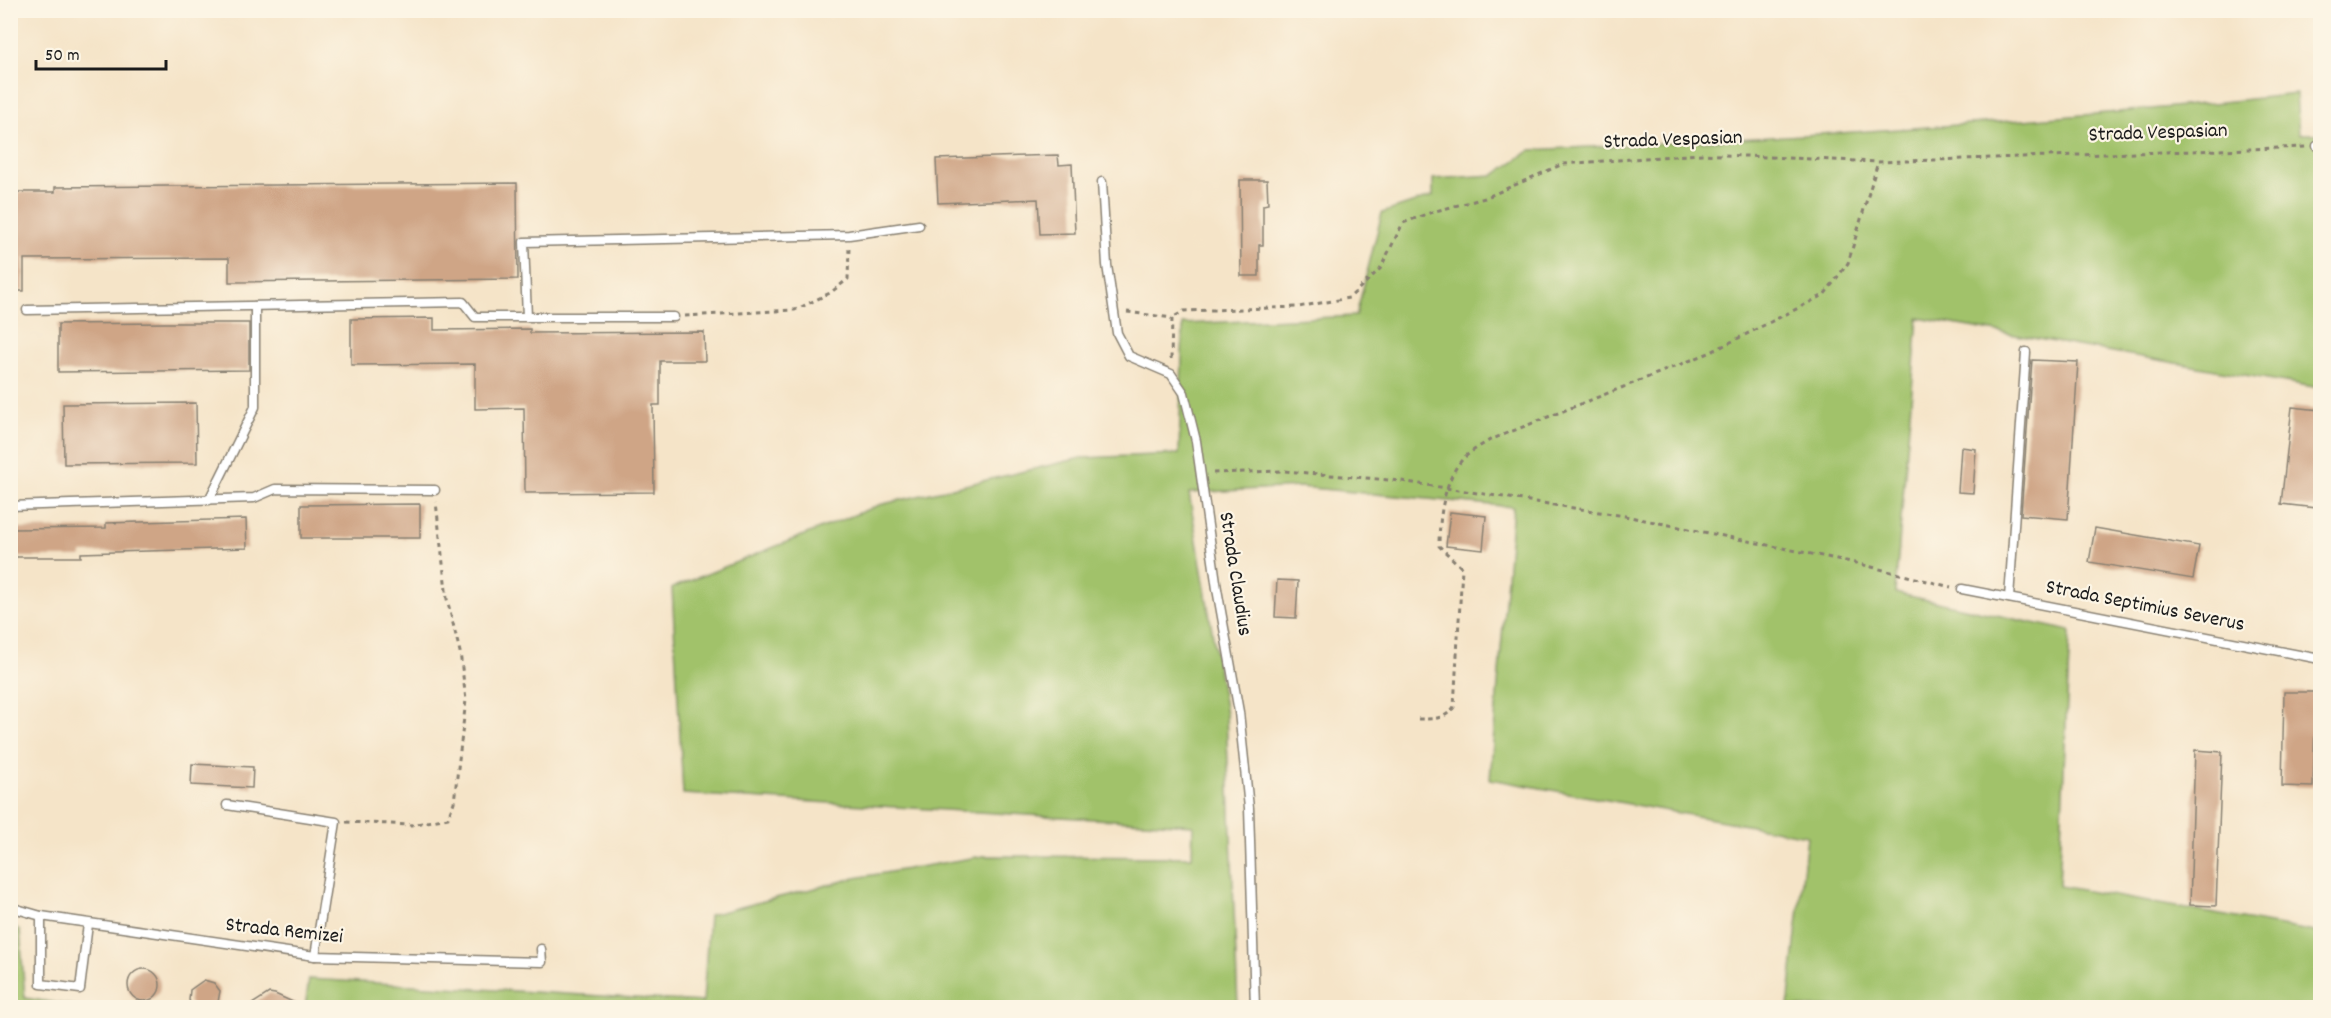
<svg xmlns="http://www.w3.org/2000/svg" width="2331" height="1018" viewBox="0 0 2331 1018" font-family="Dekko,sans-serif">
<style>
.green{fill:#a1c26b;stroke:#5e6f44;stroke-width:1.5}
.building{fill:#cfa586}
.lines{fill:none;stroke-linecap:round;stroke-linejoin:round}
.service-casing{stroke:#888072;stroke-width:11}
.path{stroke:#888072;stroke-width:3;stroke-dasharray:4.5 4.5;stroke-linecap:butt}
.service{stroke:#fff;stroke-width:8}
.labels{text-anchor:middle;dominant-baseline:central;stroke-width:4.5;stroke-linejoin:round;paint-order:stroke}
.street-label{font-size:21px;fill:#1c1c1c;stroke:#fcf5e5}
</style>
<rect width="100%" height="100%" fill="#fcf5e5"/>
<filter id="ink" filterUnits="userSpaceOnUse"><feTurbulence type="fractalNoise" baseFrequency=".0167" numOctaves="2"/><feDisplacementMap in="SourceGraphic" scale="12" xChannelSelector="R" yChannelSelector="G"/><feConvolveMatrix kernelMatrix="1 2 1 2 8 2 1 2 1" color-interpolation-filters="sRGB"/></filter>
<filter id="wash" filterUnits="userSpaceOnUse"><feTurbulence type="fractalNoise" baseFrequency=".008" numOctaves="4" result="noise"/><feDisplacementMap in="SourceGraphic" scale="24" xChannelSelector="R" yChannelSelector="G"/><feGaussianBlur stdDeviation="1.35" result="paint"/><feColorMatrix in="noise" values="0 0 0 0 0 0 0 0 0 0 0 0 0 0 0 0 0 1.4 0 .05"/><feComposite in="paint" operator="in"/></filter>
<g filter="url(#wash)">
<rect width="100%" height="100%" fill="#f5e4c8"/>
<g class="green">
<path d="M2296,94L2299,134H2320V388L1918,318L1895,593L2070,631L2059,886L2320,933V1007H1788L1807,836L1490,779L1513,507L1300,487L1189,493L1226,714L1238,1007L305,1008L309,979L703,1002L709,915L855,878L983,856L1192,857L1193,825L683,794L672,588L879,505L1081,458L1179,454L1183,324L1356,316L1382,213L1433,196V179L1494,175L1531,150C1787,137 2042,123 2296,94Z"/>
<path d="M11,923L20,931L25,998L81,1007H11Z"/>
</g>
<g id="blocks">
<g class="building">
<path d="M1058,155L1059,165L1072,164L1075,233L1040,234L1038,199L938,203L936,159Z"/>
<path d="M1240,180H1267L1268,204L1263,205V245H1259V276H1241Z"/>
<path d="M517,183L518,279L229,282V258L24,259V291H10V192H55V187Z"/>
<path d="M434,318V330L530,329V333L704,332L705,361H660V405H653L654,492L525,493L524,408L475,409V364L351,365V319Z"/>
<path d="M167,323H249V370L58,372V324Z"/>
<path d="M2032,360L2078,362L2068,519L2021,515Z"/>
<path d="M196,403L197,463L64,464L63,404Z"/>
<path d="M2292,407L2320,410V464L2316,508L2281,504Z"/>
<path d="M1961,447L1976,449L1973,493L1958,492Z"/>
<path d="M420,504V538H301V505Z"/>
<path d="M1450,512L1486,516L1483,550L1446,546Z"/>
<path d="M246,519L247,548L81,553V557H10V529L106,528V523Z"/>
<path d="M2095,528L2199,546L2193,579L2089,562Z"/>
<path d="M1277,580L1298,581L1296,618L1275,617Z"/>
<path d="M2284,692H2316L2313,787L2282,786Z"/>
<path d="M2195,750L2222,752L2216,906L2190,905Z"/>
<path d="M192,764L253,767L252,788L191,785Z"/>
<circle cx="144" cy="985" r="16"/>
<path d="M204,980L214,983L220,991L217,1008H193L189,1000L190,990Z"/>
<path d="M269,993L275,994L306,1008H246Z"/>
</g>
</g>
</g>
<g filter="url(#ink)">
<use href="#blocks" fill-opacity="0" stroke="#888072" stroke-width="1.5"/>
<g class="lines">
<g class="service-casing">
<g id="service">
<path d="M2317,146H2320"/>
<path d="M1102,182L1107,265L1117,333L1129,356L1171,374L1184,393L1196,441L1217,589L1239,712L1249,808L1255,1008"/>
<path d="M27,310L463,302L475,317H674"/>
<path d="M527,317L524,242L849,235L919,225"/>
<path d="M209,500L255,407V306"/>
<path d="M10,506L254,498L275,489L435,490"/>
<path d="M1962,589L2320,659"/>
<path d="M2009,598L2026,352"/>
<path d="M227,805L336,822L315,956"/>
<path d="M10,907L41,916L315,956L542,962L541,949"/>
<path d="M41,916V984L80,989L88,924"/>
</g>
</g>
<g class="path">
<path d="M1127,312L1172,318"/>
<path d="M685,316L795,310L830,293L848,279L849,247"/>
<path d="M1171,359L1172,318L1184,311L1298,307L1349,298L1380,269L1403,223L1432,212L1485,198L1563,164L1701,154L1878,162L2306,147"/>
<path d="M1213,473L1284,471L1401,481L1625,516L1856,563L1951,587"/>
<path d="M1418,719C1434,719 1444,720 1454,707L1462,568L1439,546C1439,519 1444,475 1466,456C1473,450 1482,445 1490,440L1709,353L1824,295L1848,263L1878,162"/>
<path d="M346,822L411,825L448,818L454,802L466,700L460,652L447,599L436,502"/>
</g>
<use href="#service" class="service"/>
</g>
</g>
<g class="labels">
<g class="street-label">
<text transform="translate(2158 134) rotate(-2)">Strada Vespasian</text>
<text transform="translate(1673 141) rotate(-2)">Strada Vespasian</text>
<text transform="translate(1234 574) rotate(81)">Strada Claudius</text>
<text transform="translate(2145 607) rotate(11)">Strada Septimius Severus</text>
<text transform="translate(284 932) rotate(6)">Strada Remizei</text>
</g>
</g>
<rect width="2331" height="1018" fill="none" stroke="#fcf5e5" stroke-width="36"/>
<path d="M36 60v9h130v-9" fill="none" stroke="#1c1c1c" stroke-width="3"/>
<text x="45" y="60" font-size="18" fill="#1c1c1c" stroke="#fcf5e5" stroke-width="4.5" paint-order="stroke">50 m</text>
</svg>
